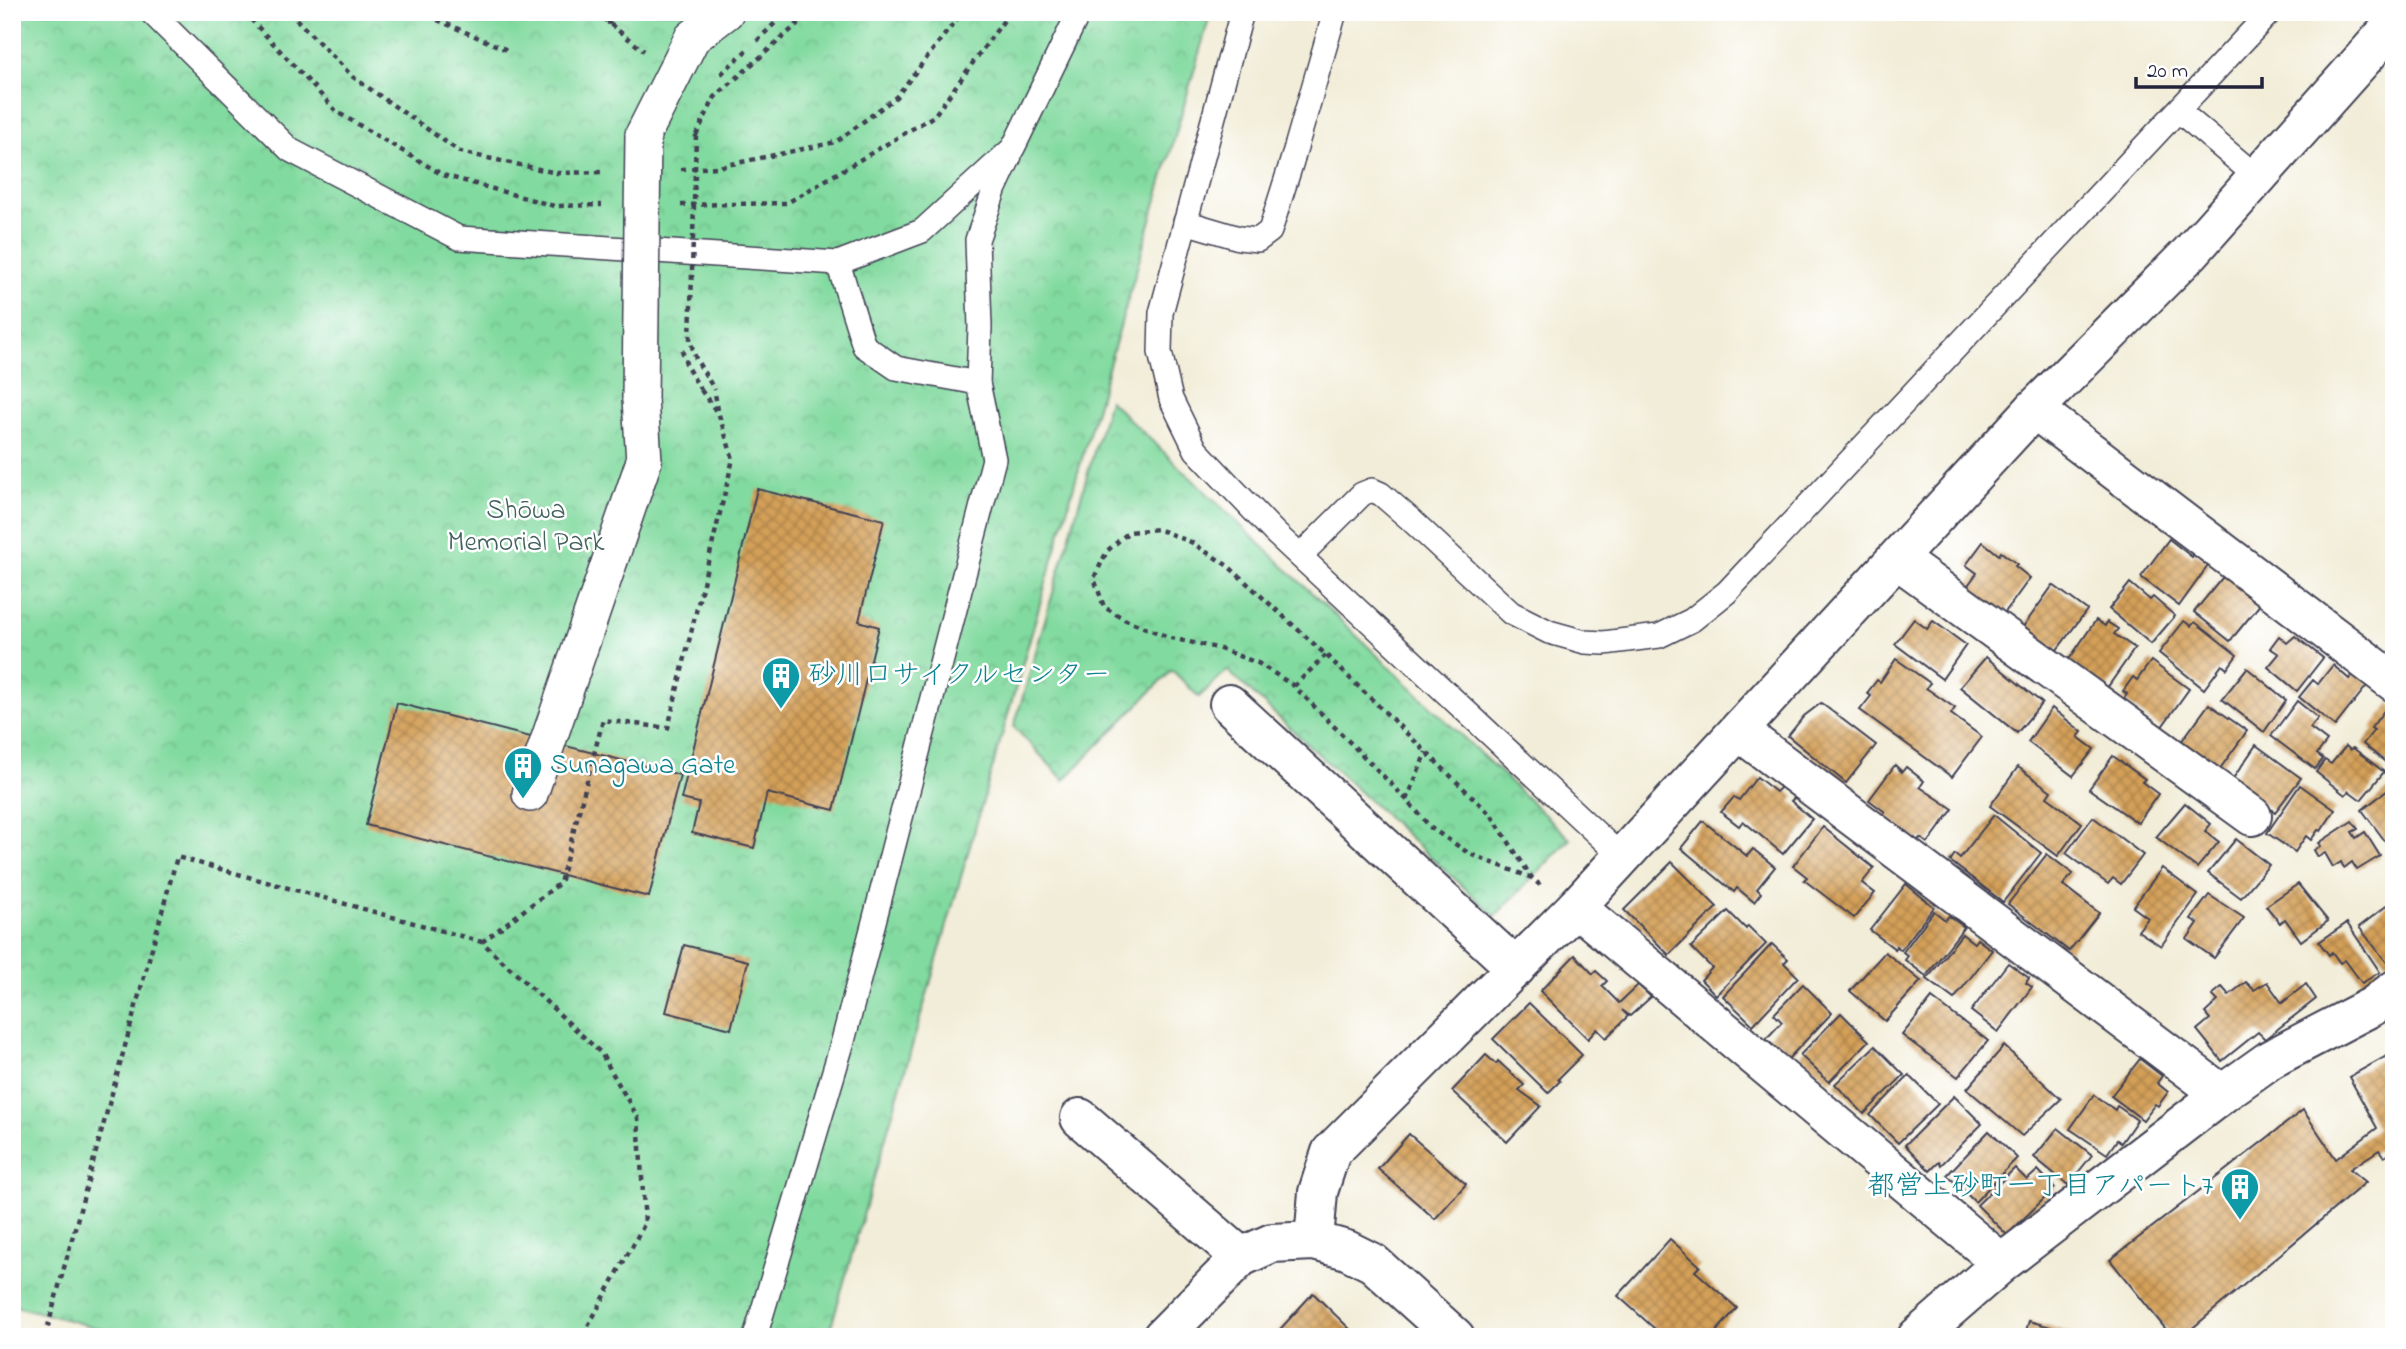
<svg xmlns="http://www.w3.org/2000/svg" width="2406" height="1349" viewBox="0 0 2406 1349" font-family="'Indie Flower','Klee One',sans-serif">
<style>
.park{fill:url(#park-crowns);stroke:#527e6d;stroke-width:2}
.building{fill:url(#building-cross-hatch)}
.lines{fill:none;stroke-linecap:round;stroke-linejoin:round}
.service-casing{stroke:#414053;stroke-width:26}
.pedestrian-casing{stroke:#414053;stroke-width:38}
.minor-casing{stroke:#414053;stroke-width:42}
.tertiary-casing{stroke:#414053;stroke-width:42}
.path{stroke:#414053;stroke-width:4.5;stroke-dasharray:5 5;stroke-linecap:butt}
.service{stroke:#fff;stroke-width:23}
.pedestrian{stroke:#fff;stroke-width:35}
.minor{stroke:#fff;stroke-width:38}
.tertiary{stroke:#fff;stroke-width:38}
.pedestrian-bridge-casing{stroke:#414053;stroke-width:38;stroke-linecap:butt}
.path-bridge{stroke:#414053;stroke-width:4.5;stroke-dasharray:5 5;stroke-linecap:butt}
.pedestrian-bridge{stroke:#fff;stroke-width:35}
.labels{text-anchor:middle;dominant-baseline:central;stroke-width:5;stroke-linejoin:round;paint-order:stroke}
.park-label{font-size:28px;fill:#43625e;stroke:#fff}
.culture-label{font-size:28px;fill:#0d838f;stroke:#fff;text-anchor:start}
</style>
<defs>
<pattern id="park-crowns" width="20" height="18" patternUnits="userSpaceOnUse" patternTransform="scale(1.75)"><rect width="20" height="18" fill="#81da9f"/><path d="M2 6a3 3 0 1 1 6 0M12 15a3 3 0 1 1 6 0" fill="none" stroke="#6fbb8a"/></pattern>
<pattern id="building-cross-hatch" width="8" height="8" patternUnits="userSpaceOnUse" patternTransform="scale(1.75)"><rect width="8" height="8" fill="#d4a058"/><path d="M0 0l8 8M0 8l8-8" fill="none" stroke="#ac824a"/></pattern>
</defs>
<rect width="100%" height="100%" fill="#fff"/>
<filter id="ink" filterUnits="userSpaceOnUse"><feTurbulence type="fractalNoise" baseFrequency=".0143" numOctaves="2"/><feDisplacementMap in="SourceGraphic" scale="14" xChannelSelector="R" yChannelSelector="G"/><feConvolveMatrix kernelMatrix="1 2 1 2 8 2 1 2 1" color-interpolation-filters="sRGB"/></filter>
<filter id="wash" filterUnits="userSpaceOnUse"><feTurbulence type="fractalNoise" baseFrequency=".00686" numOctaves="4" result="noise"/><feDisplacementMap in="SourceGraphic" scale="28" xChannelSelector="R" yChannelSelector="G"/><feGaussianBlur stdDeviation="1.57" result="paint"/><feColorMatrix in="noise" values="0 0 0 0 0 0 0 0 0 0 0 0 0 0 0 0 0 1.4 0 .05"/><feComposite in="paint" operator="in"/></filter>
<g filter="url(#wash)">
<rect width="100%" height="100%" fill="#f2edd8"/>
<g class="park">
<path d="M12,12H1211L828,1337H131L12,1305Z"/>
<path d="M1109,400L1570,839L1495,916L1227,670L1199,697L1172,670L1064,780L1014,727Z"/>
</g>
<g id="blocks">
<g class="building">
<path d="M757,489L884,520L859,621L879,627L834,810L767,793L754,848L692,833L699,803L681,799Z"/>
<path d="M2169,539L2192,557L2195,552L2210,563L2179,606L2141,577Z"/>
<path d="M1983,542L1999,555L2001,552L2017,564L2015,566L2030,578L2003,615L1966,588L1977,573L1966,565Z"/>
<path d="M2227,572L2262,602L2230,641L2194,612Z"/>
<path d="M2130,583L2150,600L2153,597L2175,616L2151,644L2109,609Z"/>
<path d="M2053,585L2087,610L2056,651L2023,627Z"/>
<path d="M1914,619L1927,629L1933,621L1966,645L1942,679L1895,644Z"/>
<path d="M2096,620L2105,626L2107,622L2118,629L2114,634L2135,648L2107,688L2068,661Z"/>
<path d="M2184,621L2191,626L2195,622L2237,655L2227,669L2222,665L2204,689L2159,653Z"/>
<path d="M2279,636L2287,643L2295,636L2323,658L2297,691L2268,667L2279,654L2270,648Z"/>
<path d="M1986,657L2042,703L2017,733L1960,687Z"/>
<path d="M1896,659L1930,683L1926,688L1955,708L1951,714L1982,737L1952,777L1860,710L1871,696L1867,693L1877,680L1880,682Z"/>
<path d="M2151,661L2189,689L2161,728L2123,700L2127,694L2123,691L2133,677L2137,680Z"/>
<path d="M2333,665L2349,679L2355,672L2369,683L2335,726L2299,697L2313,680L2318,684Z"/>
<path d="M2247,668L2286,700L2264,732L2222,699Z"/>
<path d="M2297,701L2318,718L2310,728L2327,741L2317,754L2323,759L2315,769L2271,736Z"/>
<path d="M397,703L680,775L649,897L366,825Z"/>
<path d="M1821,703L1876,745L1846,783L1788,736L1804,716Z"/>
<path d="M2390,703L2394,706V769L2363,744L2374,730L2371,728Z"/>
<path d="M2209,704L2247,731L2219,770L2181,742Z"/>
<path d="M2052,708L2082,732L2078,737L2094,749L2073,776L2028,742Z"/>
<path d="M2256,745L2301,778L2275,812L2232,780Z"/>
<path d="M2346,746L2350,750L2353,748L2384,772L2361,800L2349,791L2345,795L2316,772L2325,760L2331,764Z"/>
<path d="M2113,756L2145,779L2142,782L2158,794L2138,823L2089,789Z"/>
<path d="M1895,765L1902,772L1906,767L1924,781L1920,787L1953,809L1928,843L1920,838L1917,841L1883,815L1885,812L1869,800Z"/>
<path d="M2018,767L2051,791L2047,797L2082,823L2058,856L1990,806Z"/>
<path d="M1757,777L1776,792L1782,786L1795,797L1791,801L1812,819L1783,854L1743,821L1739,826L1721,812L1734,797L1739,800Z"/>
<path d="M2300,785L2335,810L2321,831L2318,830L2311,840L2306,836L2295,852L2267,833Z"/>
<path d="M2388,790L2394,798V847L2391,849L2362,810Z"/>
<path d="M2185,803L2211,824L2205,831L2219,842L2197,868L2156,837Z"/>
<path d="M1994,815L2041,853L2003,902L1950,861L1955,854L1960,858Z"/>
<path d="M2093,817L2143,855L2121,884L2113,878L2108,884L2066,853Z"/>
<path d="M1703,821L1747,856L1753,849L1775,867L1757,889L1761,893L1754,902L1737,888L1734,892L1681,848Z"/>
<path d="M2352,821L2358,829L2352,832L2356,838L2365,832L2380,856L2357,870L2352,862L2344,868L2341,862L2333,867L2325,853L2318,857L2314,850L2321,846L2319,843Z"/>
<path d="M1823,827L1874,868L1862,883L1875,893L1854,918L1804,880L1807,877L1793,866Z"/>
<path d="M2236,839L2269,865L2241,898L2208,873Z"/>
<path d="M2047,854L2073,874L2063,885L2099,913L2069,951L2008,904Z"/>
<path d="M1672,862L1717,907L1669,955L1624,910Z"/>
<path d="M2162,868L2198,895L2161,946L2138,931L2148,918L2133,907Z"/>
<path d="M1906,884L1934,907L1901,950L1896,946L1895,949L1870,930Z"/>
<path d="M2298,884L2328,921L2301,941L2285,919L2280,923L2266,906Z"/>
<path d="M2209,895L2244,918L2214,958L2187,939L2198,923L2191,919Z"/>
<path d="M2394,900V960L2388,964L2359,927Z"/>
<path d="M1728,911L1746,929L1748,926L1766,944L1716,995L1701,980L1712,968L1691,947Z"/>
<path d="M1934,911L1945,920L1949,916L1964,927L1926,976L1905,960L1908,956L1903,952Z"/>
<path d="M2347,923L2380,972L2362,983L2345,960L2340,963L2332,952L2329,955L2319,942Z"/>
<path d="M1962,934L1974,943L1977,939L1992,950L1954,999L1927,979Z"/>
<path d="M1772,944L1788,959L1784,963L1798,977L1753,1025L1723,996Z"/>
<path d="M684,945L748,961L731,1029L666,1012Z"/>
<path d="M1885,952L1921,981L1885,1021L1850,991Z"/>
<path d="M1575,955L1593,974L1596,971L1607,981L1602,986L1619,1003L1638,985L1651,997L1630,1016L1622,1010L1628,1016L1606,1038L1597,1029L1588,1039L1540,991Z"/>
<path d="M2008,963L2029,978L2026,983L2032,987L1998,1032L1971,1011Z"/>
<path d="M2246,982L2254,990L2267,982L2282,1003L2306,984L2316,999L2265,1039L2258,1032L2222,1061L2197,1030L2210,1019L2205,1013L2218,1001L2212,995L2222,987L2229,995Z"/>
<path d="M1803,984L1832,1013L1788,1059L1766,1039L1782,1022L1774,1014Z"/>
<path d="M1932,998L1988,1041L1958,1077L1902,1035Z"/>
<path d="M1529,1003L1582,1055L1558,1079L1560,1081L1548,1093L1493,1039Z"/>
<path d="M1841,1013L1869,1041L1829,1082L1800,1055Z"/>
<path d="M1875,1046L1904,1075L1864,1114L1835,1084Z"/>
<path d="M2004,1046L2061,1099L2022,1136L1967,1089Z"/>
<path d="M2394,1052V1152L2384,1157L2379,1150L2350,1169L2366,1182L2182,1337H2172L2110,1260L2303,1110L2336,1159L2377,1128L2349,1077Z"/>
<path d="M1486,1055L1496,1064L1498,1061L1524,1085L1519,1090L1541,1106L1507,1142L1452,1091Z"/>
<path d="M2140,1059L2162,1076L2157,1083L2168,1092L2158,1106L2155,1104L2143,1120L2111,1096Z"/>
<path d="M1909,1075L1938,1104L1898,1143L1870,1115Z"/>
<path d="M2094,1095L2115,1110L2117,1106L2137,1120L2121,1143L2117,1140L2107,1154L2070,1129Z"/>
<path d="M1954,1096L1982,1124L1941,1165L1939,1162L1930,1171L1905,1145Z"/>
<path d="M2058,1128L2092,1155L2068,1185L2034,1157Z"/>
<path d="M1989,1131L2017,1158L1975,1202L1947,1175Z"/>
<path d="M1409,1134L1466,1184L1435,1219L1378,1169Z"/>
<path d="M2015,1168L2027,1180L2038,1170L2055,1188L2007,1235L1977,1205Z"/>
<path d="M1670,1239L1700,1266L1695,1271L1737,1308L1716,1332L1719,1334L1716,1337H1664L1618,1296Z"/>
<path d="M1313,1293L1358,1337H1273Z"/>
<path d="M2029,1321L2083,1336V1337H2024Z"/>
</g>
</g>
</g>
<g filter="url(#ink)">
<use href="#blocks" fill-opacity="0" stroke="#414053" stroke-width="2"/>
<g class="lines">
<g class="service-casing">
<g id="service">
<path d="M151,12L290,150L459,238L838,263L922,231L1013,148L1079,12"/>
<path d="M1242,12L1161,313L1160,352L1171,399L1196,450L1274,532L1623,858"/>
<path d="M2179,111L2257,177"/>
<path d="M1185,222L1239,238L1258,240L1270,231L1292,161L1335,12"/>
<path d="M838,263L864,346L896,368L978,383L980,327L977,240L995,188L1010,156"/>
<path d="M1300,556L1362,494L1372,490L1381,494L1410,519L1511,613L1549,632L1585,642L1604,643L1659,636L1692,620L1727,592L2270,12"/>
<path d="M755,1337L843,1041L994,459L978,383"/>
</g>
</g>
<g class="pedestrian-casing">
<g id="pedestrian">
<path d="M643,135L692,38L726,12"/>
<path d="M530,794L644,461L640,399"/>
</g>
</g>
<g class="minor-casing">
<g id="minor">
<path d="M2034,409L2394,682"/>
<path d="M1897,559L2252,816"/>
<path d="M1229,704L1516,968"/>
<path d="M1740,732L2222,1094"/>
<path d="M1576,907L2002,1263"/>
<path d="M1080,1118L1241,1257"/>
<path d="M1314,1241L1318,1192L1331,1152L1576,907L2034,409L2190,253L2394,24"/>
<path d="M1917,1337L2002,1263L2222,1094L2271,1059L2373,1006L2394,990"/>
</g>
</g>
<g class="tertiary-casing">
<path id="tertiary" d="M1162,1337L1241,1257L1272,1243L1314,1241L1347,1250L1373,1263L1455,1337"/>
</g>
<g class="path">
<path d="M244,12L337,112L443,175L554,206L602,205"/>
<path d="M289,12L353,77L460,152L557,173L605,172"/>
<path d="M419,12L507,50"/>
<path d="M595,12L644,51"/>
<path d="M609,25L610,12"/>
<path d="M757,41L786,12"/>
<path d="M721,74L748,49"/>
<path d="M696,135L715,97L800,22L807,12"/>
<path d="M681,169L718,167L836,142L896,97L957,19L959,12"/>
<path d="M681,205L787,203L934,116L1010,12"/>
<path d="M701,390L718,414"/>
<path d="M1294,686L1326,655"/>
<path d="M1407,800L1426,752"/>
<path d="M1532,878L1470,854L1431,828L1407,800L1294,686L1258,663L1217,648L1171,638L1126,620L1104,607L1094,578L1107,551L1129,532L1157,529L1191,542L1228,566L1326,655L1492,816L1532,878L1540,885"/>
<path d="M482,942L560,883L603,720L668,728L733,459L719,415L714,389"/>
<path d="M45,1337L177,857L482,942L601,1053L638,1118L645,1223L582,1337"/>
</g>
<use href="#service" class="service"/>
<use href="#pedestrian" class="pedestrian"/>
<use href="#minor" class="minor"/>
<use href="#tertiary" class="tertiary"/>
<g class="pedestrian-bridge-casing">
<path id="pedestrian-bridge" d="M640,399L643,135"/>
</g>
<g class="path-bridge">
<path d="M696,135L690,340L696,359L714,389"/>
<path d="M682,350L687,367L701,390"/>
</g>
<use href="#pedestrian-bridge" class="pedestrian-bridge"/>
</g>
</g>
<defs>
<g id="building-pin" transform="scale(2.0125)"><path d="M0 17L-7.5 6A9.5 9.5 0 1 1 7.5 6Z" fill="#0f9aa8" stroke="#fff"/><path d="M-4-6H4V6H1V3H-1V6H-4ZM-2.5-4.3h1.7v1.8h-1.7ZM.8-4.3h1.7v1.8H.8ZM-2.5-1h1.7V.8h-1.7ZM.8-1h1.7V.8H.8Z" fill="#fff"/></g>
</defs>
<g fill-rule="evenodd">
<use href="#building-pin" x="781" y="676"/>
<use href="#building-pin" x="523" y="766"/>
<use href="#building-pin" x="2240" y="1187"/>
</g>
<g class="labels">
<g class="park-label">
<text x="526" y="511">Shōwa<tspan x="526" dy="32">Memorial Park</tspan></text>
</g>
<g class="culture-label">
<text x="808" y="676">砂川口サイクルセンター</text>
<text x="550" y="766">Sunagawa Gate</text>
<text x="2213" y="1187" text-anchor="end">都営上砂町一丁目アパート7</text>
</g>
</g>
<rect width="2406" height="1349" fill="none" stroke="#fff" stroke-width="42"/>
<path d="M2136 77v10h126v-10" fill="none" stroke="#22223b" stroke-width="3.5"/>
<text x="2147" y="77" font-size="21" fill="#22223b" stroke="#ffffff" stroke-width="5" paint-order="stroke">20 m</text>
</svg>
